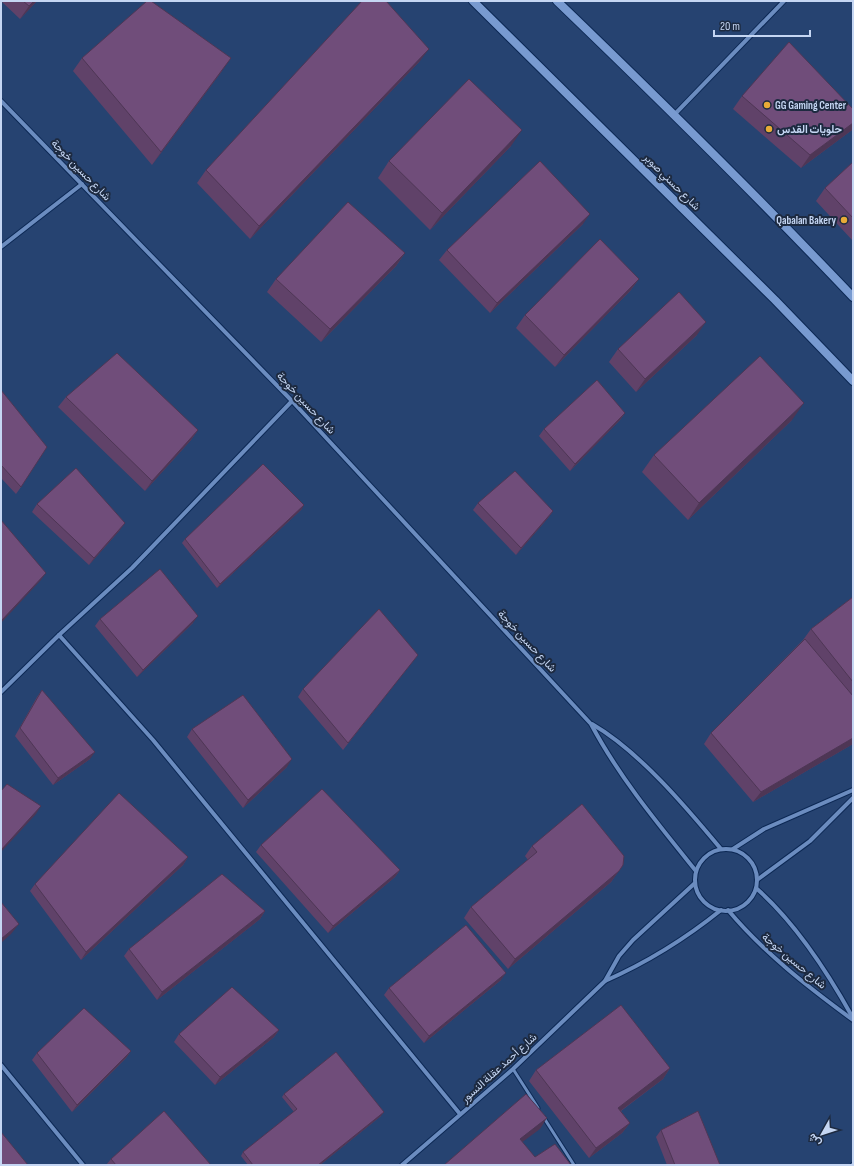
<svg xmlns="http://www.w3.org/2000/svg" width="854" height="1166" viewBox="0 0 854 1166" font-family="'Sofia Sans Condensed',Vazirmatn,sans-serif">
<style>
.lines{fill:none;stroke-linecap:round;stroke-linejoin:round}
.service-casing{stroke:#0c2854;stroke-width:5}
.minor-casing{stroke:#0c2854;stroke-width:6}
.secondary-casing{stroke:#0c2854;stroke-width:10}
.service{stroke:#6b8cbf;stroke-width:3}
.minor{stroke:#6b8cbf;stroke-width:4}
.secondary{stroke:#789ad0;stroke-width:8}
.wall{fill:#604269}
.shaded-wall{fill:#4e3655}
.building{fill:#704d7a;stroke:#4e3655}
.poi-dot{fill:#e8ab37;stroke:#1d2a40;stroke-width:1.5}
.labels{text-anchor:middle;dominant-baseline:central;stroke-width:4;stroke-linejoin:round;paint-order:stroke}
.poi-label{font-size:11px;font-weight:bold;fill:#c5d6f3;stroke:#1d2a40;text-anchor:start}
.street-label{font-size:11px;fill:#c5d6f3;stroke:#1d2a40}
</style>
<rect width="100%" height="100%" fill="#264371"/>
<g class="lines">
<g class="service-casing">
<g id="service">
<path d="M513,1069L538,1108"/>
<path d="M544,1118L574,1165"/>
<path d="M852,1165L853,1164"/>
</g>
</g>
<g class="minor-casing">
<g id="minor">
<path d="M1,101L292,401L591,724C619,777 658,824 696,871"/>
<path d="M675,114L784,1"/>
<path d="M1,247L82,184"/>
<path d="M59,635L153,740L460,1114"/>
<path d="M1,692L59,635L132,568L292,401"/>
<path d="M592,724C639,751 686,807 721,849"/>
<path d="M733,849L764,829L853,790"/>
<circle cx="726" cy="880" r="31"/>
<path d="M757,880L810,841L853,798"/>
<path d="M756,888C796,923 827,971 853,1018"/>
<path d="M728,910C764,953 808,987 853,1020"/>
<path d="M605,981C648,962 685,939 721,910"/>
<path d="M1,1065L83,1165"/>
<path d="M402,1165L513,1069L605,981L619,956L633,940L695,883"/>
</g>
</g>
<g class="secondary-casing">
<g id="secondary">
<path d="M473,1L775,300L853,381"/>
<path d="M557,1C658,98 757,196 853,297"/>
</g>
</g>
<use href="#service" class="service"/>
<use href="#minor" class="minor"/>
<use href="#secondary" class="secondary"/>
</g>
<g class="wall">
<path d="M1,1H37L20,19Z"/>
<path d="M82,58L222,71L152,165L73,71Z"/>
<path d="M420,61L250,239L197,183L206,170Z"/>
<path d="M742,96L853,109V128L852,130L801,168L733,109Z"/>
<path d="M511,146L430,230L378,178L389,161Z"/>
<path d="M853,162V241L816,201L825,188Z"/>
<path d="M583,224L490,313L439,260L447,250Z"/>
<path d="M405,253L396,266L321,342L267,292L276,279Z"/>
<path d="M639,279L630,291L555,367L516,328L525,315Z"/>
<path d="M697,335L636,392L609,362L618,349Z"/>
<path d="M1,390L21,487L16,494L1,478Z"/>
<path d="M66,397L198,430L191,440L145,491L58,407Z"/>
<path d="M625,413L620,420L570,471L539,436L544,429Z"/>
<path d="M792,420L688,520L642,472L654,455Z"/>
<path d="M478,503L553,511L548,518L516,555L473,510Z"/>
<path d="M37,504L120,530L89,565L32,512Z"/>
<path d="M302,509L217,588L182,543L185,539Z"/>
<path d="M853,597V744L753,802L704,744L711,733L803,640L811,629Z"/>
<path d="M100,619L193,623L137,677L95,626Z"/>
<path d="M412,662L343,750L298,697L303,689Z"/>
<path d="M42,690L90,759L53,785L15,736L37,697Z"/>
<path d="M192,729L287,767L243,808L187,737Z"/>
<path d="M261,845L400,870L395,877L328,933L256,852Z"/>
<path d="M532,846L623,865L611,882L508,969L464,918L471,907L528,860L525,856Z"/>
<path d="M188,857L183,865L81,960L30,891L35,884Z"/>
<path d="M265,911L260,919L157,1000L124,956L129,949Z"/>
<path d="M501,980L424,1043L384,995L389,988Z"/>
<path d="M279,1030L274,1037L215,1085L174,1042L179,1034Z"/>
<path d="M131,1051L126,1058L72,1112L32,1060L37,1053Z"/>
<path d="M670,1068L663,1079L621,1111L630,1123L622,1133L589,1158L529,1081L536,1070Z"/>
<path d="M284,1094L381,1116L320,1165H248L241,1156L243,1152L294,1112L282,1097Z"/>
<path d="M661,1130L720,1165H667L656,1137Z"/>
<path d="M111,1159L211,1165H106Z"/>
</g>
<g class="shaded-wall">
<path d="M34,1H37L20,19L29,6Z"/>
<path d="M429,49L420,61L250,239L259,226Z"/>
<path d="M231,58L222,71L152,165L161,152Z"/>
<path d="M853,123V128L852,130L801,168L810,155Z"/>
<path d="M522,130L511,146L430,230L442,213Z"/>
<path d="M590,214L583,224L490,313L497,303Z"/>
<path d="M405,253L396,266L321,342L330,329Z"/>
<path d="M639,279L630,291L555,367L564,355Z"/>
<path d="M706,322L697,335L636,392L645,379Z"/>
<path d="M804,403L792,420L688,520L699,503Z"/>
<path d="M625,413L620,420L570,471L575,464Z"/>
<path d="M198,430L191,440L145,491L152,481Z"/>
<path d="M304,505L302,509L217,588L220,584Z"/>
<path d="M553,511L548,518L516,555L521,548Z"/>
<path d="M125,523L120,530L89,565L94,558Z"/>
<path d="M46,573L41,580L1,623V621Z"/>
<path d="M198,616L193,623L137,677L143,670Z"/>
<path d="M853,738V744L753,802L761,792Z"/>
<path d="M95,752L90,759L53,785L58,778Z"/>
<path d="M292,759L287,767L243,808L248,800Z"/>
<path d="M41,806L36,814L1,852V850Z"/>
<path d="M188,857L183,865L81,960L86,952Z"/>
<path d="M400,870L395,877L328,933L333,926Z"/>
<path d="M619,871L611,882L508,969L515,959Z"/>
<path d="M265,911L260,919L157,1000L162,992Z"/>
<path d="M19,924L11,934L1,943V939Z"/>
<path d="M506,973L501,980L424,1043L429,1036Z"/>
<path d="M279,1030L274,1037L215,1085L220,1077Z"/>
<path d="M131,1051L126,1058L72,1112L77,1105Z"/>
<path d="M670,1068L663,1079L611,1118L618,1108Z"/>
<path d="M384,1112L381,1116L320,1165H318Z"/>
<path d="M547,1118L540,1129L513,1149L520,1139Z"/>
<path d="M630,1123L622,1133L589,1158L596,1148Z"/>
</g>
<g class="building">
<path d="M23,1H34L29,6Z"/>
<path d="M147,1H151L231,58L161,152L82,58Z"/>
<path d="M362,1H386L429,49L259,226L206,170Z"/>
<path d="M789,42L853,109V123L810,155L742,96Z"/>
<path d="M469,79L522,130L442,213L389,161Z"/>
<path d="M540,161L590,214L497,303L447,250Z"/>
<path d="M853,162V218L825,188Z"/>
<path d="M348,202L405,253L330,329L276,279Z"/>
<path d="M600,239L639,279L564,355L525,315Z"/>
<path d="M679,292L706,322L645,379L618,349Z"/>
<path d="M117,353L198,430L152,481L66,397Z"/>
<path d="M760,356L804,403L699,503L654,455Z"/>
<path d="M597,380L625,413L575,464L544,429Z"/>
<path d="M1,390L47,447L21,487L1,465Z"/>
<path d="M263,464L304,505L220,584L185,539Z"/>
<path d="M76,468L125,523L94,558L37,504Z"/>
<path d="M515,471L553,511L521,548L478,503Z"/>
<path d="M1,520L46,573L1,621Z"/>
<path d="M160,569L198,616L143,670L100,619Z"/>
<path d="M853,597V682L811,629Z"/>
<path d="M379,609L418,655L348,743L303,689Z"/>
<path d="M805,639L853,696V738L761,792L711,733Z"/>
<path d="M42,690L95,752L58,778L20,728Z"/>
<path d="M243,695L292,759L248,800L192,729Z"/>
<path d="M7,784L41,806L1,850V791Z"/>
<path d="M322,789L400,870L333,926L261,845Z"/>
<path d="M119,793L188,857L86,952L35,884Z"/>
<path d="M582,804L624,856L623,865L619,871L515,959L471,907L537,852L532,846Z"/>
<path d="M222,874L265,911L162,992L129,949Z"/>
<path d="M1,902L19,924L1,939Z"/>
<path d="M466,925L506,973L429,1036L389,988Z"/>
<path d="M232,987L279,1030L220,1077L179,1034Z"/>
<path d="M621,1005L670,1068L618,1108L630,1123L596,1148L536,1070Z"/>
<path d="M84,1008L131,1051L77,1105L37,1053Z"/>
<path d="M336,1052L384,1112L318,1165H253L243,1152L297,1109L284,1094Z"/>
<path d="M526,1094L547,1118L520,1139L535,1157L555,1144L571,1165H444Z"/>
<path d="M164,1111L211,1165H116L111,1159Z"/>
<path d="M698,1111L720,1165H675L661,1130Z"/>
<path d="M1,1132L28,1165H1Z"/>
</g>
<g class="poi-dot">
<circle cx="767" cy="105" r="4"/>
<circle cx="769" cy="129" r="4"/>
<circle cx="844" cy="220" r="4"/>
</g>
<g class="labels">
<g class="poi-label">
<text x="775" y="105">GG Gaming Center</text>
<text x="777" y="129">حلويات القدس</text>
<text x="836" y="220" text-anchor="end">Qabalan Bakery</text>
</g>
<g class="street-label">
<text transform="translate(81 170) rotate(46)">شارع حسين خوجة</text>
<text transform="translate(672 182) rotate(45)">شارع حسني صوبر</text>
<text transform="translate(306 403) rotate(47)">شارع حسين خوجة</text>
<text transform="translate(527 641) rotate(47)">شارع حسين خوجة</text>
<text transform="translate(794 961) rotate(40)">شارع حسين خوجة</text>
<text transform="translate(499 1068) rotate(-42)">شارع أحمد عقلة النسور</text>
</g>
</g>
<rect width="854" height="1166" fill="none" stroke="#c5d6f3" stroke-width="4"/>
<g transform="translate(822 1134) rotate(231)" stroke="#1d2a40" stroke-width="3" paint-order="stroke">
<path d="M0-3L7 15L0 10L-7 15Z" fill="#c5d6f3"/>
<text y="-6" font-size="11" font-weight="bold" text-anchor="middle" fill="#c5d6f3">ش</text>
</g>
<path d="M714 30v6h96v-6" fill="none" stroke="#c5d6f3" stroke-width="2"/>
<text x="720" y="30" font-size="12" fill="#c5d6f3" stroke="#1d2a40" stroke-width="3" paint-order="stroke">20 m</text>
</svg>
